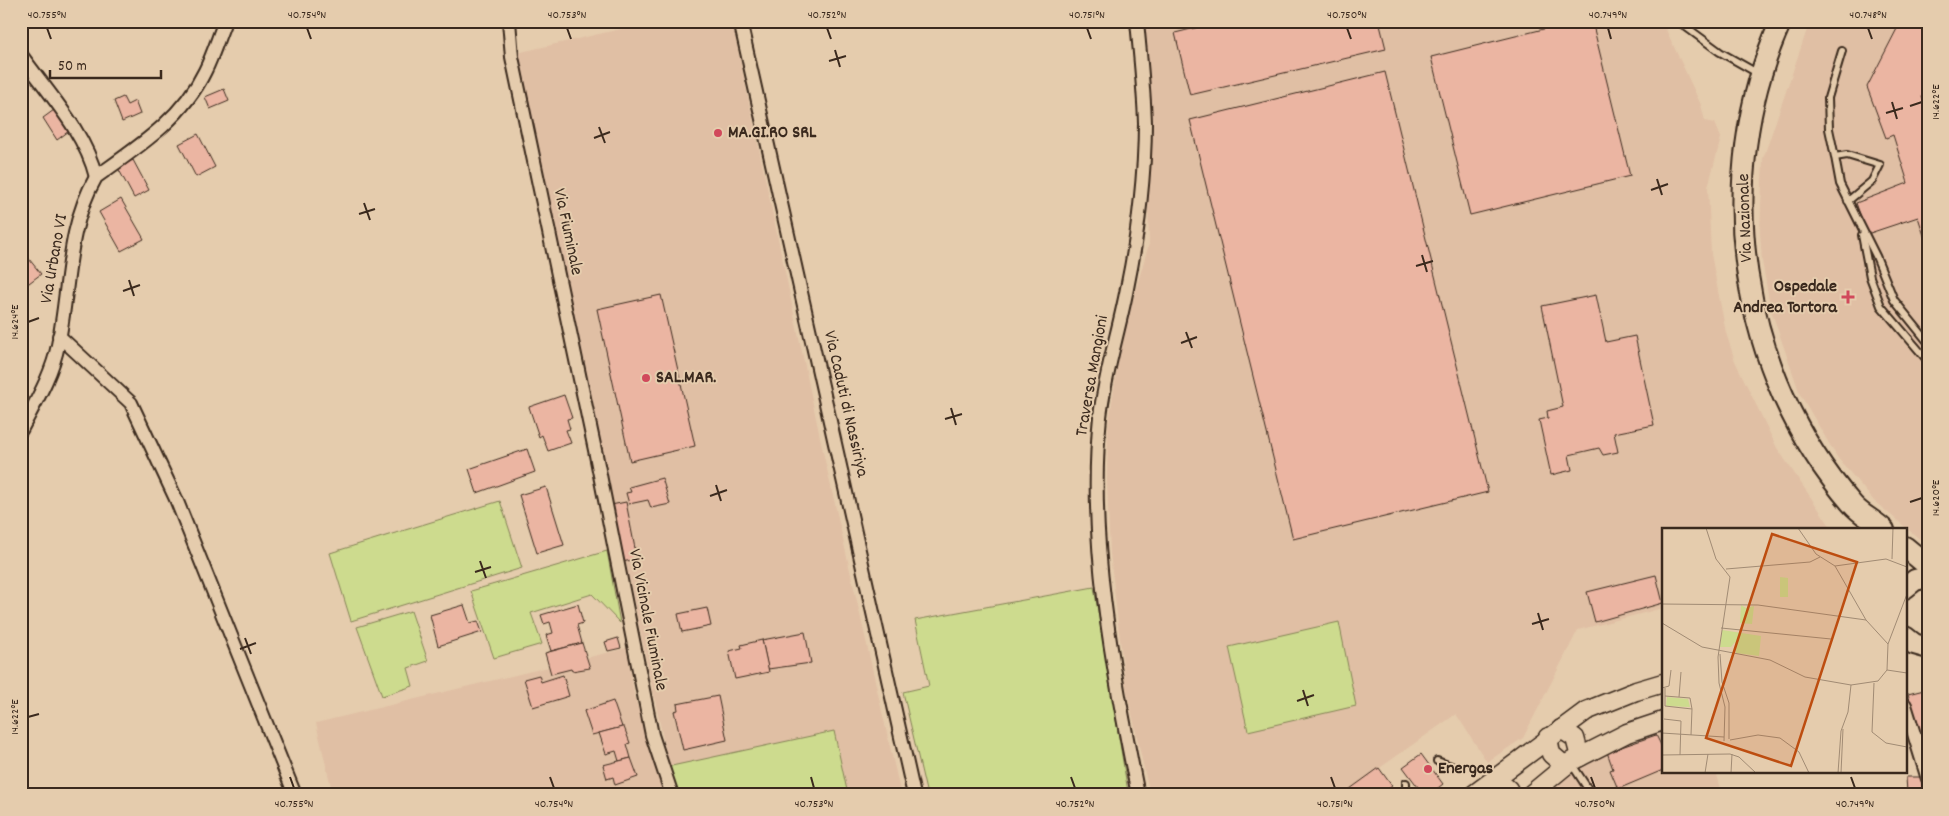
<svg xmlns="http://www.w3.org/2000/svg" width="1949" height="816" viewBox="0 0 1949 816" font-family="Dekko,sans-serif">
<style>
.built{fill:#e0bfa4}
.green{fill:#cddb8e;stroke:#848256}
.building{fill:#ebb5a2;stroke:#3b2a1e}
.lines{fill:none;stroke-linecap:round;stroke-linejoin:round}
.lane-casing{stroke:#3b2a1e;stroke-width:10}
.street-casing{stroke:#3b2a1e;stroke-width:16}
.secondary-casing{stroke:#3b2a1e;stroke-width:21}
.primary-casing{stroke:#3b2a1e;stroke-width:24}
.lane{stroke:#e5ccad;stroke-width:6}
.street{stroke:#e5ccad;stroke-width:12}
.secondary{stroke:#e5ccad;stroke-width:18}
.primary{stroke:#e5ccad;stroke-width:20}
.ticks{fill:none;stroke:#3b2a1e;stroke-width:2}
.poi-dot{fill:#d1495b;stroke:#e5ccad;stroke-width:2}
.labels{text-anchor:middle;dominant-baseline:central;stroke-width:4;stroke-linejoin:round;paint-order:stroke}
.poi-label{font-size:18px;font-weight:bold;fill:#3b2a1e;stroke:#e5ccad;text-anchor:start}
.street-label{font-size:18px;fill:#3b2a1e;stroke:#e5ccad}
.inset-road{fill:none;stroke:#a18b74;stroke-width:1}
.view{fill:#bd4d10;fill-opacity:0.15;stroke:#bd4d10;stroke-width:2.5}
.inset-edge{fill:none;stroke:#3b2a1e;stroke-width:2.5}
.neatline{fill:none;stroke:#3b2a1e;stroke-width:2}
.ticks-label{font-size:12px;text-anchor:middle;fill:#3b2a1e}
</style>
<rect width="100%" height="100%" fill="#e5ccad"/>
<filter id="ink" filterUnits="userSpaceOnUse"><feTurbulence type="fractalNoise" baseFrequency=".02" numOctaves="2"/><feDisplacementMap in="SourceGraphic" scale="10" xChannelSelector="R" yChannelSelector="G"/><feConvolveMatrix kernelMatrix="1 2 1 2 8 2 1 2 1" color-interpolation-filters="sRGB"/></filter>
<g filter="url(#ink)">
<g class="built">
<path d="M655,21H732L824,456L901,795H678L669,766L517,53Z"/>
<path d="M1144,21H1662L1701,105L1705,121L1715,123L1721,138L1708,187L1711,254L1726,333L1735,361L1777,448L1833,530H1663V608L1578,630L1523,738L1487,762L1456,714L1350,789L1354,795H1150L1125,683L1110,553L1107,481L1108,428L1122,337L1149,244Z"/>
<path d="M1810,21H1928V546L1874,501L1837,457L1800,394L1771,310L1762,261L1760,232L1763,159Z"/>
<path d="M627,648L634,694L664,795H333L316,723Z"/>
<path d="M1663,733V772H1716L1723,795H1547L1569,776L1607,752Z"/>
</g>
<g class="green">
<path d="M500,501L522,568L351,621L330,553Z"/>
<path d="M607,551L620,623L592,594L531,613L542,644L494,658L471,591Z"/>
<path d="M1094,587L1128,792L1109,795H927L903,692L929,686L915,620Z"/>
<path d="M411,611L428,661L408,668L413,686L382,696L357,627Z"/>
<path d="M1339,622L1356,706L1248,731L1229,647Z"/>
<path d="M834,731L848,795H676L667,767Z"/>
</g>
<g class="building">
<path d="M1223,21H1379L1386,49L1190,95L1175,33Z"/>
<path d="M1576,21H1592L1630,176L1470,215L1431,57Z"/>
<path d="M1901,21H1928V86L1922,97L1925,104L1928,103V248L1918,217L1867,234L1856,203L1908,183L1893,135L1886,138L1867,87Z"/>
<path d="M1385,72L1488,492L1293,539L1190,120Z"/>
<path d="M224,89L229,101L210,109L205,97Z"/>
<path d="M123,97L127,105L135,101L140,114L122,122L114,101Z"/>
<path d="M54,110L69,131L57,140L43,118Z"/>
<path d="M198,134L215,167L196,177L179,144Z"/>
<path d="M133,160L149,190L134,198L118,168Z"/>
<path d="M121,199L144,239L121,251L99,212Z"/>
<path d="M21,249L41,274L21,289Z"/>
<path d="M661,295L695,446L630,461L597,309Z"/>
<path d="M1596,295L1606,342L1635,336L1654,425L1614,433L1618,452L1603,455L1599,448L1569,455L1572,470L1551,475L1539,420L1548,418L1547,411L1563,407L1542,306Z"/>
<path d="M564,395L572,418L567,419L570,429L566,430L571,443L548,451L542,435L539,437L529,407Z"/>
<path d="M527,449L535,472L477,493L469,469Z"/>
<path d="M662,478L670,504L651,508L648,500L629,504L626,493L631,492L629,487Z"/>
<path d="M546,487L564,545L537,553L519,495Z"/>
<path d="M626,502L637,559L622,562L611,505Z"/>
<path d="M1656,575L1663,603L1595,622L1587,592Z"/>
<path d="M578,604L583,623L577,625L582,643L551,651L546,635L553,633L550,622L544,624L541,615Z"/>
<path d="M464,605L470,623L478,621L482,632L438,646L430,615Z"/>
<path d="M707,608L711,626L682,632L678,614Z"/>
<path d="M805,632L811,663L768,669L762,640Z"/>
<path d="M618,638L621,648L608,651L605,642Z"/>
<path d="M762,640L769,672L735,679L729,651L742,648L741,645Z"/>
<path d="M582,643L590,668L572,671L571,669L551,674L545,653Z"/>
<path d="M539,675L541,682L563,675L569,696L533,707L524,679Z"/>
<path d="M1928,689V763L1908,694Z"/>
<path d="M718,696L727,740L683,750L674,711L678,710L677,704Z"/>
<path d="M613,701L622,727L592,735L584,711Z"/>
<path d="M622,727H624L630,743L627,744L631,758L619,761L616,751L606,754L599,733Z"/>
<path d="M1656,735L1663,749V770L1618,789L1610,770L1613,769L1607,752Z"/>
<path d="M1421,754L1443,784L1429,795H1424L1403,767Z"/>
<path d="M631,758L638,777L615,785L613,777L607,779L603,765Z"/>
<path d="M1379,768L1392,786L1387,790L1390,795H1354L1350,789Z"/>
<path d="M1906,777H1921L1923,795H1884L1907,793Z"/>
</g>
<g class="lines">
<g class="lane-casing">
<g id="lane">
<path d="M1678,21L1720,52L1759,74"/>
<path d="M1835,157L1829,129L1828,98L1842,51"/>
<path d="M1848,201L1872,181L1880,165L1847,155L1835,157L1840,184L1876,256L1894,300L1928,342"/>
<path d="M1862,235L1870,277L1881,306L1928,361"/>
<path d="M1437,761L1451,766"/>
<path d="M1571,763L1592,795"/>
<path d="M1406,795V783"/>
</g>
</g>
<g class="street-casing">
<g id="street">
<path d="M509,21L512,57L595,450L652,735L672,795"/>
<path d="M740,21L914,795"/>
<path d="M1137,21C1140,55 1144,89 1145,123C1145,172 1138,235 1128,283C1120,328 1105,372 1100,417C1087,542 1114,673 1138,795"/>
<path d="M21,55C48,93 85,132 96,177"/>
<path d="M59,336L131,403L176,499L295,795"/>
<path d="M21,430C35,403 52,375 58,345C70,288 66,229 96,177C138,147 182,119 205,71C213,55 218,38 225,21"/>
<path d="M1905,705L1928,779"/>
</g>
</g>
<g class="secondary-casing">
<g id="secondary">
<path d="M1561,729L1575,738L1580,757"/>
<path d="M1548,737L1551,754L1565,766"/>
<path d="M1495,778L1508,789L1511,795"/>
<path d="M1473,795L1586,711L1636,691L1663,683"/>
<path d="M1530,795L1570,762L1627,733L1663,721"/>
</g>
</g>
<g class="primary-casing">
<g id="primary">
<path d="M1781,21C1710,178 1739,374 1852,504C1861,515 1874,520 1884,530"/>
<path d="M1905,547L1928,566"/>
<path d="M1905,588L1915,580L1928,577"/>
<path d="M1905,637L1914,644L1928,648"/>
</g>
</g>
<use href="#lane" class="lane"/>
<use href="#street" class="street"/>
<use href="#secondary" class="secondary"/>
<use href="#primary" class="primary"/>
</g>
</g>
<path class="ticks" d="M47,28L51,39M307,28L311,39M567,28L571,39M827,28L831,39M1087,28L1091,39M1347,28L1351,39M1608,28L1611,39M1868,28L1872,39M835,50L840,67M829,61L846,56M1892,102L1897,119M1910,106L1922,102M1886,113L1903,108M599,127L605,143M594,138L610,132M1657,179L1662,195M1651,190L1668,184M364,203L370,220M359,214L375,209M1422,255L1427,272M1416,266L1433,261M129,280L134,296M123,291L140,285M28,322L39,318M1186,332L1192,348M1181,343L1197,337M951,408L956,425M945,419L962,414M716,485L721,501M710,496L727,490M1910,502L1922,498M480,561L486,578M475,572L491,567M1538,613L1543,630M1532,624L1549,619M245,638L251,654M240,649L256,643M1303,690L1308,706M1297,701L1314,695M28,717L39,714M290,777L294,788M550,777L554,788M811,777L814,788M1071,777L1075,788M1331,777L1335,788M1591,777L1595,788M1851,777L1855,788"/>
<g class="poi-dot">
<circle cx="718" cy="133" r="5"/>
<path d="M1845.5 289.5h5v5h5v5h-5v5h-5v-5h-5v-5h5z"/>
<circle cx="646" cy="378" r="5"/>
<circle cx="1428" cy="769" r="5"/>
</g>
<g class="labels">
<g class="poi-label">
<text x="728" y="133">MA.GI.RO SRL</text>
<text x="1837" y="287" text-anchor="end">Ospedale<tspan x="1837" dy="21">Andrea Tortora</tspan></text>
<text x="656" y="378">SAL.MAR.</text>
<text x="1438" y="769">Energas</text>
</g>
<g class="street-label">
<text transform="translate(1746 218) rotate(-92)">Via Nazionale</text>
<text transform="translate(567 232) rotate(78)">Via Fiuminale</text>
<text transform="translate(55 259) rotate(-80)">Via Urbano VI</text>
<text transform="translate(1093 376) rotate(-80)">Traversa Mangioni</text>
<text transform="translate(845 404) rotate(77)">Via Caduti di Nassiriya</text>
<text transform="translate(647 620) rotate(79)">Via Vicinale Fiuminale</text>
</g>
</g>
<g transform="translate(1662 528)">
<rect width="245" height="245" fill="#e5ccad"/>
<path d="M118,49L126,50V69H118ZM79,77L84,80L92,78L90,96L78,95ZM60,102L99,108L97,128L74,125L73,114L69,119H58ZM5,169L26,171L28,179L4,178Z" fill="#cddb8e"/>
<path class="inset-road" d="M44,0L54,31L68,49L56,129L57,155L63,179L62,213M230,31L231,0M173,38L224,31L245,39M64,41L148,34L158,29M0,76L96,77L204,92M0,95L40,119L108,132L143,149L189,157L216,153L225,142L226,116L204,92L173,38L154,26L136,0M59,100L169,111M226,116L245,66M58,126L60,154L67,175V211M225,142L245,145M212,155L210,204L224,215L245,219M0,160L7,158L9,142M3,168L28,170L30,181L3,178V160M17,169L19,144M2,191L19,193L18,227M0,205L62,209M29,207L30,181M68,212L96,207L118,210L137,224L147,245M0,227L68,226L77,229L94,245M43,245L46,226M69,245L70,226M176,245L179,203L186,184L189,157M179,245L181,201"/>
<path class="view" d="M110,6L195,34L129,238L44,210Z"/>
<rect width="245" height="245" class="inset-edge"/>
</g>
<rect width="1949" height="816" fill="none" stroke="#e5ccad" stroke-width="55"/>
<path d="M50 70v8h111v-8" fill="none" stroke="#3b2a1e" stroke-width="2.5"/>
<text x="58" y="70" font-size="15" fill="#3b2a1e" stroke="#e5ccad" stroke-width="4" paint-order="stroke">50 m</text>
<rect x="28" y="28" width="1894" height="760" class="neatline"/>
<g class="ticks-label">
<text x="47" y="18">40.755°N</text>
<text x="307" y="18">40.754°N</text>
<text x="567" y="18">40.753°N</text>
<text x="827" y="18">40.752°N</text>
<text x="1087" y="18">40.751°N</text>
<text x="1347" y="18">40.750°N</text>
<text x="1608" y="18">40.749°N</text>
<text x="1868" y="18">40.748°N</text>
<text transform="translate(1935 102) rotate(-90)" y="4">14.622°E</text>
<text transform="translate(14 322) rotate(-90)" y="4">14.624°E</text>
<text transform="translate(1935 498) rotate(-90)" y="4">14.620°E</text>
<text transform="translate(14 717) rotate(-90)" y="4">14.622°E</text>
<text x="294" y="807">40.755°N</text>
<text x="554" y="807">40.754°N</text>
<text x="814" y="807">40.753°N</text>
<text x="1075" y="807">40.752°N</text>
<text x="1335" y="807">40.751°N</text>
<text x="1595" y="807">40.750°N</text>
<text x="1855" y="807">40.749°N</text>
</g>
</svg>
